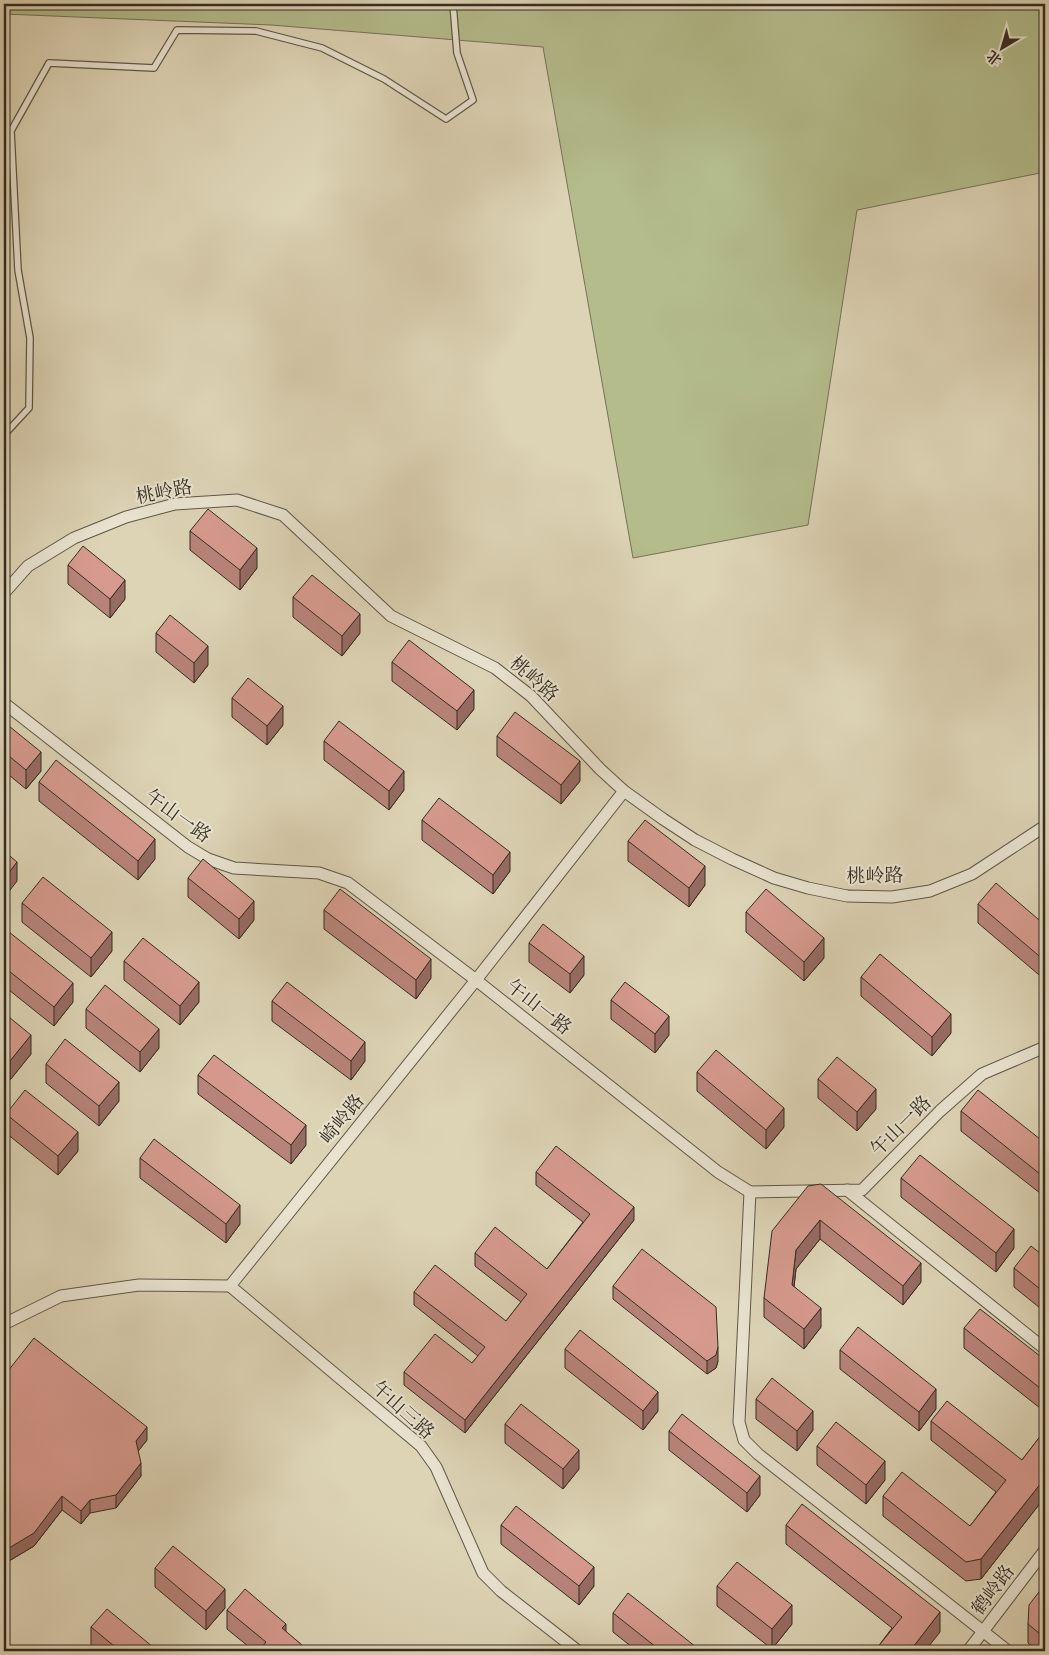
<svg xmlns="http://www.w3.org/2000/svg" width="1049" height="1655" viewBox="0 0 1049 1655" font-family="'IM FELL Double Pica','Noto Serif SC',serif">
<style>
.green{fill:#b4bc8c;stroke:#747456}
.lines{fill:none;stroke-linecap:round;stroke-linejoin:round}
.lane-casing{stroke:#5f5746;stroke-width:8}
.street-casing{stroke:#5f5746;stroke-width:13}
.lane{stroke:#e9e3d0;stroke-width:5.5}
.street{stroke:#e9e3d0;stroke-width:11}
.wall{fill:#b8847a;stroke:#352d21}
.shaded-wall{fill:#966c63;stroke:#352d21}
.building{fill:#d69a8e;stroke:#352d21}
.labels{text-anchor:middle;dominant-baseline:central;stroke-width:4;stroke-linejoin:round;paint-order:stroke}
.street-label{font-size:19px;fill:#352d21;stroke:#e9e3d0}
</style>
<rect width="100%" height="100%" fill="#ddd4b6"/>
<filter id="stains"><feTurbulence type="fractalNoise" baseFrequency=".004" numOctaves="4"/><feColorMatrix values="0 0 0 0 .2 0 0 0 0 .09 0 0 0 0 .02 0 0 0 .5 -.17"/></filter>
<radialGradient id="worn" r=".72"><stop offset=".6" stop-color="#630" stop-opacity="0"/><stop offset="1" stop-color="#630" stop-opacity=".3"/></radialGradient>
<path class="green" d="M4,4H1045V172L857,210L808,525L633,558L543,47L271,25L4,14Z"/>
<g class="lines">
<g class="lane-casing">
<path id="lane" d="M4,435L29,408L30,338L18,270L11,131L49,63L154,68L177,30L256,31L322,48L384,79L446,119L473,100L457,53L453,4"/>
</g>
<g class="street-casing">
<g id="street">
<path d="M4,593L28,566L74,538L126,517L175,504L237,500L283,515L391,616L495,668L531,696L600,769L624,791L663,819L695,840L732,859L774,878L808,888L847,896L892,897L930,891L972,874L1045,826"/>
<path d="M4,703L188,847L208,859L234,868L319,873L348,883L476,980L718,1172L750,1192L862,1190L940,1111L982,1074L1045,1047"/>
<path d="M847,1190L1045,1349"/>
<path d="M750,1192L739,1422L744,1440L758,1454L1008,1651"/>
<path d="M230,1286L421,1446L436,1467L483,1573L501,1591L578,1651"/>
<path d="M4,1324L61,1296L139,1285L230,1286L476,980L624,791"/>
<path d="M968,1651L1045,1550"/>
</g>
</g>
<use href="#lane" class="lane"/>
<use href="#street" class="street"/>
</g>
<g class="wall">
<path d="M190,531L257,568L240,590L190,550Z"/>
<path d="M68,565L125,599L110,618L68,584Z"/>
<path d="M293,597L360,633L342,656L293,617Z"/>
<path d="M156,633L208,665L194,683L156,652Z"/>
<path d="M392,662L474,709L457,730L392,681Z"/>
<path d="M232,698L283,725L267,745L232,717Z"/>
<path d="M4,722L41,771L26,789L4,771Z"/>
<path d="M497,736L580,781L561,804L497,756Z"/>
<path d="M324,741L404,790L389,810L324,760Z"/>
<path d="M39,782L155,859L138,880L39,801Z"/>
<path d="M422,820L510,871L493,894L422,840Z"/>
<path d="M628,841L705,885L689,907L628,861Z"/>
<path d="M188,878L254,920L239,939L188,897Z"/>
<path d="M22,903L112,951L91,977L22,922Z"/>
<path d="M978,904L1045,925V980L978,923Z"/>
<path d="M324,910L431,978L416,999L324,929Z"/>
<path d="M746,912L824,958L804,981L746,932Z"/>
<path d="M4,928L73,1002L54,1026L4,986Z"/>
<path d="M529,943L584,975L570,993L529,962Z"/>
<path d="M124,961L199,1002L180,1025L124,980Z"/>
<path d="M861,977L951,1033L932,1056L861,996Z"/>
<path d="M611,1000L669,1035L655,1053L611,1019Z"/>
<path d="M272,1001L365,1061L351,1080L272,1021Z"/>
<path d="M86,1009L159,1048L140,1072L86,1028Z"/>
<path d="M4,1013L31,1054L10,1080L4,1074Z"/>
<path d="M46,1064L119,1101L99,1126L46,1083Z"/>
<path d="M697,1072L784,1127L766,1149L697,1091Z"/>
<path d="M198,1075L306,1145L291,1164L198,1094Z"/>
<path d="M818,1079L876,1109L857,1131L818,1098Z"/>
<path d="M961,1111L1045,1143V1197L961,1131Z"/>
<path d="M6,1114L78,1151L58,1175L6,1133Z"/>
<path d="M140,1158L240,1224L226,1243L140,1178Z"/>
<path d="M536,1172L634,1220L465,1433L404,1385V1372L472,1363L478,1356L414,1305V1292L506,1321L521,1302L475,1266V1253L547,1269L583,1222L536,1185Z"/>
<path d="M901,1178L1014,1248L996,1272L901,1197Z"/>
<path d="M808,1186L921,1282L903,1305L820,1239L796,1269L794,1286L821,1327L804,1349L764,1317V1298Z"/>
<path d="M1045,1257V1312L1014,1287V1268Z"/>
<path d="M613,1286L718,1361L716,1368L707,1374L613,1299Z"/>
<path d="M964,1328L1045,1360V1412L964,1348Z"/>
<path d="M565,1349L658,1411L643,1430L565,1368Z"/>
<path d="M840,1350L936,1409L919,1431L840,1369Z"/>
<path d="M4,1376L147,1440L138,1451L141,1476L116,1508L90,1513L81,1524L62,1510L34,1546L9,1561L4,1562Z"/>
<path d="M756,1399L813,1430L797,1451L756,1419Z"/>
<path d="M931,1421L1022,1460L1045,1430V1497L981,1579L966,1581L883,1516V1496L970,1526L996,1492L931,1440Z"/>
<path d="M505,1424L579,1469L563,1489L505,1443Z"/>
<path d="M669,1431L760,1495L747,1512L669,1450Z"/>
<path d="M817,1446L885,1480L866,1504L817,1465Z"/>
<path d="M501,1525L594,1586L579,1605L501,1544Z"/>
<path d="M786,1525L940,1632L877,1648L892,1628L786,1544Z"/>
<path d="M155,1568L225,1608L206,1630L155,1587Z"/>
<path d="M1045,1584V1651H1038L1028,1643V1624Z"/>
<path d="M717,1586L792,1624L772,1649L717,1606Z"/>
<path d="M227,1610L286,1632L309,1651H254L227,1629Z"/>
<path d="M613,1613L701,1651H637L613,1632Z"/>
<path d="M91,1627L153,1651H97L91,1647Z"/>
</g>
<g class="shaded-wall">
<path d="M257,548V568L240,590V570Z"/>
<path d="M125,580V599L110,618V599Z"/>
<path d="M360,614V633L342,656V636Z"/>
<path d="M208,646V665L194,683V663Z"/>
<path d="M474,690V709L457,730V711Z"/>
<path d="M283,706V725L267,745V726Z"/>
<path d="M41,752V771L26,789V770Z"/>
<path d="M580,761V781L561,804V785Z"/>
<path d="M404,771V790L389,810V791Z"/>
<path d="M155,839V859L138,880V861Z"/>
<path d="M510,852V871L493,894V875Z"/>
<path d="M17,862V881L4,898V879Z"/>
<path d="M705,866V885L689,907V888Z"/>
<path d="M254,901V920L239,939V919Z"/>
<path d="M112,932V951L91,977V958Z"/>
<path d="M824,938V958L804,981V962Z"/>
<path d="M584,956V975L570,993V974Z"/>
<path d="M431,959V978L416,999V980Z"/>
<path d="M199,982V1002L180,1025V1006Z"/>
<path d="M73,983V1002L54,1026V1007Z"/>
<path d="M951,1014V1033L932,1056V1037Z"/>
<path d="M669,1016V1035L655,1053V1034Z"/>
<path d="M159,1029V1048L140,1072V1052Z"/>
<path d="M31,1035V1054L10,1080V1061Z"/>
<path d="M365,1042V1061L351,1080V1061Z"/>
<path d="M119,1082V1101L99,1126V1106Z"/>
<path d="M876,1089V1109L857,1131V1112Z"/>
<path d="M784,1108V1127L766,1149V1130Z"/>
<path d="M306,1125V1145L291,1164V1145Z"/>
<path d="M78,1132V1151L58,1175V1156Z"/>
<path d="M240,1205V1224L226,1243V1224Z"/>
<path d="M634,1207V1220L465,1433V1420Z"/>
<path d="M820,1220V1239L796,1269L792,1304V1285L796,1250Z"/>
<path d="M1014,1229V1248L996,1272V1253Z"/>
<path d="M921,1263V1282L903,1305V1286Z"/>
<path d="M821,1308V1327L804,1349V1329Z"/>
<path d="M718,1347V1361L716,1368L707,1374V1361Z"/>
<path d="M936,1389V1409L919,1431V1412Z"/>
<path d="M658,1392V1411L643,1430V1411Z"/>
<path d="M813,1411V1430L797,1451V1431Z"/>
<path d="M147,1427V1440L136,1454V1441Z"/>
<path d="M579,1450V1469L563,1489V1469Z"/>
<path d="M885,1461V1480L866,1504V1485Z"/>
<path d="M141,1463V1476L116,1508V1495Z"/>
<path d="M760,1476V1495L747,1512V1493Z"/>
<path d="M1045,1478V1497L981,1579V1559Z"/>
<path d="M62,1496V1510L34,1546L9,1561V1548Z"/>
<path d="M90,1500V1513L81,1524V1511Z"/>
<path d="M594,1567V1586L579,1605V1586Z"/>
<path d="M225,1589V1608L206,1630V1611Z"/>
<path d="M792,1605V1624L772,1649V1629Z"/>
<path d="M940,1612V1632L925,1651H910Z"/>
<path d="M286,1624V1643L282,1628Z"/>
</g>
<g class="building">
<path d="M208,509L257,548L240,570L190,531Z"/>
<path d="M83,546L125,580L110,599L68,565Z"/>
<path d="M312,575L360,614L342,636L293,597Z"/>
<path d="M170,615L208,646L194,663L156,633Z"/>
<path d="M409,640L474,690L457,711L392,662Z"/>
<path d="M248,678L283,706L267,726L232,698Z"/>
<path d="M515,712L580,761L561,785L497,736Z"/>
<path d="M339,721L404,771L389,791L324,741Z"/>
<path d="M4,722L41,752L26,770L4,752Z"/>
<path d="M56,760L155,839L138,861L39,782Z"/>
<path d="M439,798L510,852L493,875L422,820Z"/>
<path d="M645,820L705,866L689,888L628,841Z"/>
<path d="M4,851L17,862L4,879Z"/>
<path d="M203,859L254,901L239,919L188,878Z"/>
<path d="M43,877L112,932L91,958L22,903Z"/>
<path d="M996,883L1045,925V961L978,904Z"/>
<path d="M340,889L431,959L416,980L324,910Z"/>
<path d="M766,889L824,938L804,962L746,912Z"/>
<path d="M543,924L584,956L570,974L529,943Z"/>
<path d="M4,928L73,983L54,1007L4,967Z"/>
<path d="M143,938L199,982L180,1006L124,961Z"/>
<path d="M880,954L951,1014L932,1037L861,977Z"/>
<path d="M287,982L365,1042L351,1061L272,1001Z"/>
<path d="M625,982L669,1016L655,1034L611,1000Z"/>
<path d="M105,985L159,1029L140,1052L86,1009Z"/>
<path d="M4,1013L31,1035L10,1061L4,1055Z"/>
<path d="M65,1039L119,1082L99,1106L46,1064Z"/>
<path d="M716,1050L784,1108L766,1130L697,1072Z"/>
<path d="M214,1055L306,1125L291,1145L198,1075Z"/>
<path d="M837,1057L876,1089L857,1112L818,1079Z"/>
<path d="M25,1090L78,1132L58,1156L6,1114Z"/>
<path d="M978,1090L1045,1143V1178L961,1111Z"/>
<path d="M154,1139L240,1205L226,1224L140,1158Z"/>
<path d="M556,1146L634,1207L465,1420L404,1372L435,1334L472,1363L485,1347L414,1292L435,1265L506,1321L527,1294L475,1253L495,1227L547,1269L590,1214L536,1172Z"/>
<path d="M920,1155L1014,1229L996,1253L901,1178Z"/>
<path d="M821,1184L921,1263L903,1286L820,1220L796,1250L792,1285L821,1308L804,1329L764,1298L772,1231L808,1186Z"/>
<path d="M1031,1246L1045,1257V1293L1014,1268Z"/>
<path d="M642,1249L716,1307L718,1347L716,1355L707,1361L613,1286Z"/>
<path d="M980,1309L1045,1360V1392L964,1328Z"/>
<path d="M858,1327L936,1389L919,1412L840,1350Z"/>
<path d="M580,1330L658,1392L643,1411L565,1349Z"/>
<path d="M34,1338L147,1427L136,1441L141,1463L116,1495L90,1500L81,1511L62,1496L34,1533L9,1548L4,1549V1376Z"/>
<path d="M772,1378L813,1411L797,1431L756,1399Z"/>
<path d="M947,1401L1022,1460L1045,1430V1478L981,1559L966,1562L883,1496L902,1472L970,1526L1006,1480L931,1421Z"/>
<path d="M521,1404L579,1450L563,1469L505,1424Z"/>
<path d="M682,1414L760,1476L747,1493L669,1431Z"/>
<path d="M836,1422L885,1461L866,1485L817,1446Z"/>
<path d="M802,1504L940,1612L910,1651H870L877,1648L902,1617L786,1525Z"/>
<path d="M516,1506L594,1567L579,1586L501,1525Z"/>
<path d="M173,1546L225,1589L206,1611L155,1568Z"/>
<path d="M737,1562L792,1605L772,1629L717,1586Z"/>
<path d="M1045,1584V1638L1028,1624L1029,1605Z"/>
<path d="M245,1589L286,1624L282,1628L309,1651H268L262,1647L266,1642L227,1610Z"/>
<path d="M628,1593L701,1651H661L613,1613Z"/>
<path d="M107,1609L153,1647L149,1651H120L91,1627Z"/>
</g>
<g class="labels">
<g class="street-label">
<text transform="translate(164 492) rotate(-11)">桃岭路</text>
<text transform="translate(534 679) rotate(41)">桃岭路</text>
<text transform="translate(178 816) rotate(36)">午山一路</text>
<text transform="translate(875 876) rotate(-1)">桃岭路</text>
<text transform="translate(539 1007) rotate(38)">午山一路</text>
<text transform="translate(342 1119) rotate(-51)">崎岭路</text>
<text transform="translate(901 1126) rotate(-45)">午山一路</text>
<text transform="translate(403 1410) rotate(42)">午山三路</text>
<text transform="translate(993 1590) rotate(-53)">鹤岭路</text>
</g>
</g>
<rect width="1049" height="1655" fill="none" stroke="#ddd4b6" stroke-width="20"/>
<rect x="5" y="5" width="1039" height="1645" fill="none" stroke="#352d21" stroke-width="2.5"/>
<rect x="10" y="10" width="1029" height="1635" fill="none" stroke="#352d21"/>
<g transform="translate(1002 48) rotate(218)" stroke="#e9e3d0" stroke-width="4" paint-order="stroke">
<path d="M0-4L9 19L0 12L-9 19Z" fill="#352d21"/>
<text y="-8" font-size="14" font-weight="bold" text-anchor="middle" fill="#352d21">北</text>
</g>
<rect width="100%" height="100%" filter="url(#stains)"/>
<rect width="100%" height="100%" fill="url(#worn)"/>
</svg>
